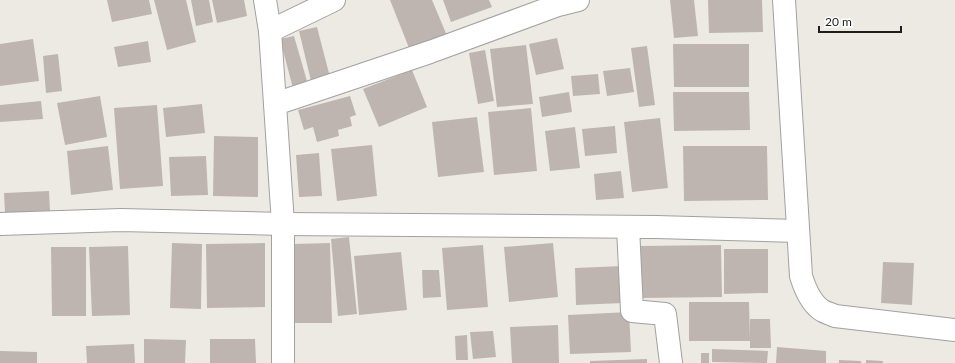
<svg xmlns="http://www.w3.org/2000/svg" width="955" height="363" viewBox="0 0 955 363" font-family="Lato,sans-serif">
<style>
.building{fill:#beb5b1}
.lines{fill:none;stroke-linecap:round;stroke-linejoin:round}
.minor-casing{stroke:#a1a1a1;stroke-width:24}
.minor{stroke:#fff;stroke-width:22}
</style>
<rect width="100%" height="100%" fill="#edeae4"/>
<g class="building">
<path d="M107,0H149L152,14L112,22Z"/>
<path d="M154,0H186L196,42L167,50Z"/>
<path d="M191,0H209L213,22L196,26Z"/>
<path d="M212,0H244L247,16L217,23Z"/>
<path d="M390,0H432L448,38L411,53Z"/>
<path d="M443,0H489L492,7L451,22Z"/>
<path d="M670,0H694L698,36L674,38Z"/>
<path d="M708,0H762L763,32L709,33Z"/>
<path d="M317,27L331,81L312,85L299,31Z"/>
<path d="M294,36L309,88L294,92L280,39Z"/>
<path d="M557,38L564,69L536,75L529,44Z"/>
<path d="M33,39L39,81L0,86V44Z"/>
<path d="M148,41L151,62L118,67L114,47Z"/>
<path d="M673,44H749V87H674Z"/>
<path d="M526,45L533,104L497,107L490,49Z"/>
<path d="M647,46L655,105L639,107L631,48Z"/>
<path d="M485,50L494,101L478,104L469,53Z"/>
<path d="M58,54L62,91L46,93L43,56Z"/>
<path d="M630,68L634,92L607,96L603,71Z"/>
<path d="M412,70L427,107L379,127L363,89Z"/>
<path d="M598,74L600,94L573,96L571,76Z"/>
<path d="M569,92L572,112L542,117L539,97Z"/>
<path d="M673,92H749L750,130L674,131Z"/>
<path d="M100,96L107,137L65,145L57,103Z"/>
<path d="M350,96L356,115L350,117L352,126L338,130L339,136L317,142L313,127L304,130L298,110Z"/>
<path d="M41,101L43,119L0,122V105Z"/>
<path d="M202,104L205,133L166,137L163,108Z"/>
<path d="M157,105L163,186L120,189L114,108Z"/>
<path d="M531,108L537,171L494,175L488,112Z"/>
<path d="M477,117L484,172L438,177L432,122Z"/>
<path d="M660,118L668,188L632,192L624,122Z"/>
<path d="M615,126L617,153L585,156L582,129Z"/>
<path d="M575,127L580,168L550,171L545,131Z"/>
<path d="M214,136L258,137V197L213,196Z"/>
<path d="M372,145L377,196L337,201L331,149Z"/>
<path d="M108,146L113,190L71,195L67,151Z"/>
<path d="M683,146H767L768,200L684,201Z"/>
<path d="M319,153L322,196L299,197L296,155Z"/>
<path d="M206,156L208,195L171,196L169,157Z"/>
<path d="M621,171L624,198L596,200L594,174Z"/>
<path d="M49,191L50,211L5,213L4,193Z"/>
<path d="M349,237L357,314L338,316L331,239Z"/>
<path d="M172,243L202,244L201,309L170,308Z"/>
<path d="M265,243V307L207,308L206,244Z"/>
<path d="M330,243L332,323H295L293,244Z"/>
<path d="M553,243L558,297L509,302L504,247Z"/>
<path d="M483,245L488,307L447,310L442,248Z"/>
<path d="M721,245L722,297L640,298L639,246Z"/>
<path d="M128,246L130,315L92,316L89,247Z"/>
<path d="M51,247H86V316H52Z"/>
<path d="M724,249H768V293L724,294Z"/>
<path d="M401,252L407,310L359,315L354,256Z"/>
<path d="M883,262L914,263L912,305L881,303Z"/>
<path d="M622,266L623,303L576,305L575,268Z"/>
<path d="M422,270H439L441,297L423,298Z"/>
<path d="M689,302H749L750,341H689Z"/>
<path d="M629,312L631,352L570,354L568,315Z"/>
<path d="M750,319H770L771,348H750Z"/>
<path d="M558,325L559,363H512L510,327Z"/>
<path d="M493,331L496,357L473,359L470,332Z"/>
<path d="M467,335L468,360H456L455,336Z"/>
<path d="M144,339L186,340L185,363H144Z"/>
<path d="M210,339H255L256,363H210Z"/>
<path d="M134,344L135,363H87L86,346Z"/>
<path d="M777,347L826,351V363H776Z"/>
<path d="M712,349L768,351L767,363L712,362Z"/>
<path d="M0,351L37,352V363H0Z"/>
<rect x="701" y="353" width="8" height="10"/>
<path d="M647,359V363H590V361Z"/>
<path d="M839,360L861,361V363H839Z"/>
<path d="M866,360L883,361V363H866Z"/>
</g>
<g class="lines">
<g class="minor-casing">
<g id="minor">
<path d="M265,0L270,31L275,104"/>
<path d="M784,0L801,276C805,289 811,304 823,311C827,313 831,314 835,316L955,330"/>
<path d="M270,31L334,0"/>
<path d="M0,224L121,220L283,224L656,227"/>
<path d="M283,363V224L275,104L430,52L558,5L578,0"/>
<path d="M671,363L665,314L632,311L628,227H656L798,231"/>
</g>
</g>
<use href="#minor" class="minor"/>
</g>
<path d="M819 26v6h82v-6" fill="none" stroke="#1d1d1d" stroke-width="2"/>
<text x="825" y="26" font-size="12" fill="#1d1d1d" stroke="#ffffff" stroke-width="3" paint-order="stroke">20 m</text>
</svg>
